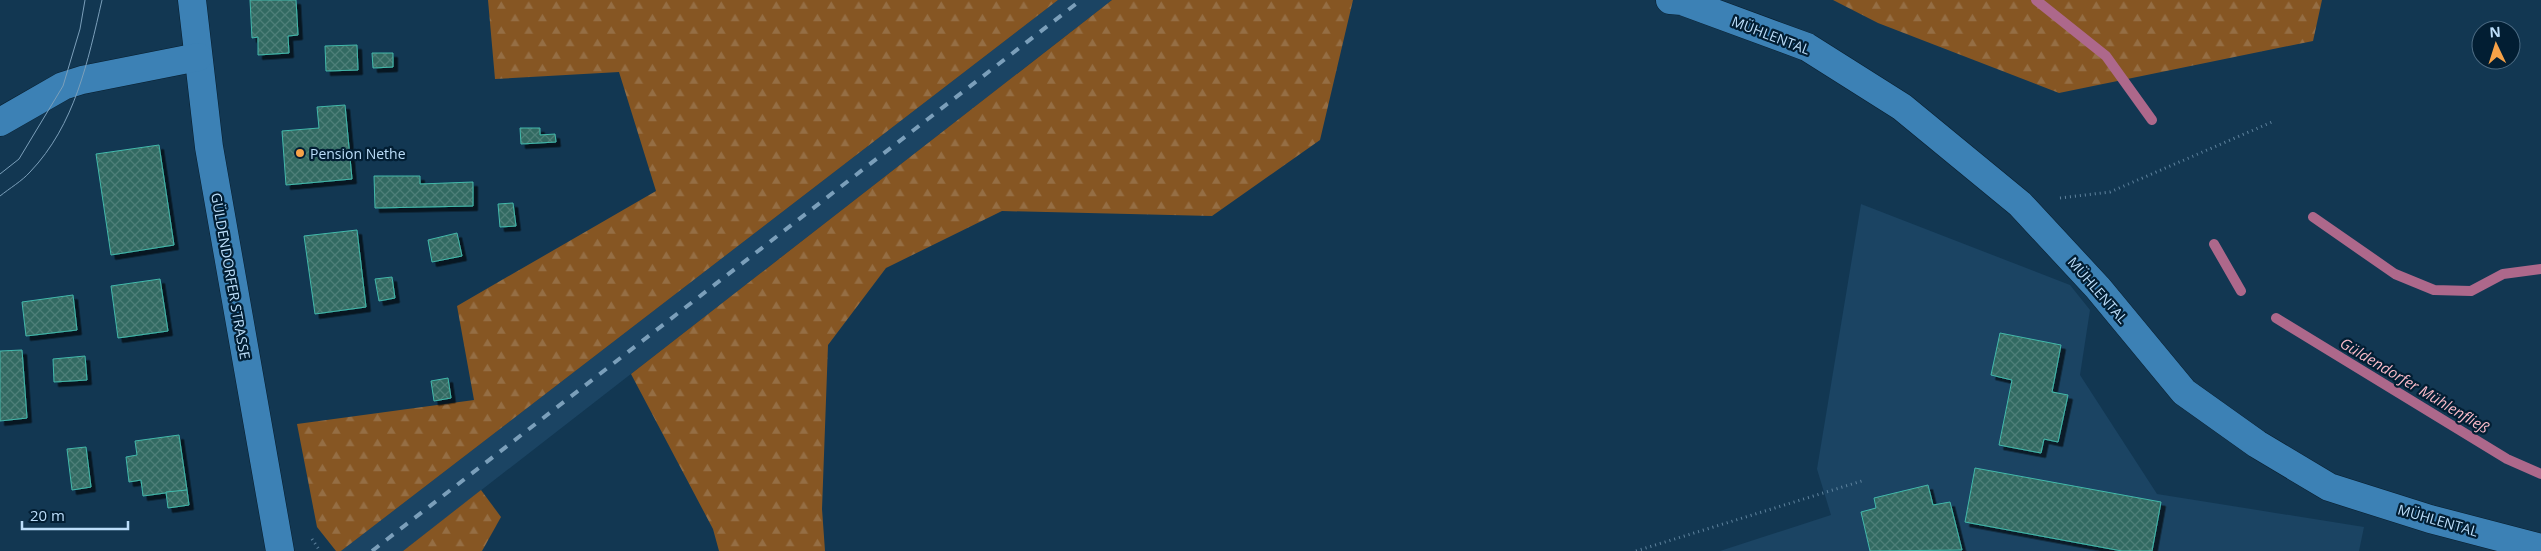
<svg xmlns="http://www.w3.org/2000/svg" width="2541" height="551" viewBox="0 0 2541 551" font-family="'Open Sans',sans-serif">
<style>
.built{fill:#1b4463}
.forest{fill:url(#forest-firs)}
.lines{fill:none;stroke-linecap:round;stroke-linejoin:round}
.stream{stroke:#ad688b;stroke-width:10}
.building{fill:url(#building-cross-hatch);stroke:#42b8aa;filter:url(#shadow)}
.street-casing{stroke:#081e2e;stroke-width:29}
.path{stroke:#5f839e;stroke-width:3;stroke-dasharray:1 4;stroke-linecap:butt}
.street{stroke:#3c81b5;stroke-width:28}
.tram{stroke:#7b9fba;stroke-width:1}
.rail{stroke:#7b9fba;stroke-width:4;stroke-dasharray:9 9;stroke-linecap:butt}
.poi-dot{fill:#f7a248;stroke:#021e33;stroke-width:2}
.labels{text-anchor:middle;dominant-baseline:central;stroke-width:4.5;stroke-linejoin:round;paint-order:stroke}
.street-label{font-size:14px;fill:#bcdefa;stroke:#021e33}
.poi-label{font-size:14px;fill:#bcdefa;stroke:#021e33;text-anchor:start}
.water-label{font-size:15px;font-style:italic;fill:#f9bbc9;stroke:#021e33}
</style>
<defs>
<pattern id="forest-firs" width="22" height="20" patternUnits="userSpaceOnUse" patternTransform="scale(1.25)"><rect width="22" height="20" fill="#865623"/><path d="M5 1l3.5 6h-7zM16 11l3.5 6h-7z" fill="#956e44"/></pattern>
<pattern id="building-cross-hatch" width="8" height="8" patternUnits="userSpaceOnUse" patternTransform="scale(1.25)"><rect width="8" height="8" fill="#326a62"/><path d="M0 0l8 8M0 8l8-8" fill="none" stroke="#4e7f79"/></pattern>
<filter id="shadow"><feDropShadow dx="4.5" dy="4.5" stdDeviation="0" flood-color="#0009"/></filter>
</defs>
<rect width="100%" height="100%" fill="#123752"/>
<g class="built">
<path d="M1058,0H1112L403,551H341Z"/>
<path d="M1861,204L2070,285L2090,310L2080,375L2157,494L2364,527L2359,551H1720L1831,515L1817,469Z"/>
</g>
<g class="forest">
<path d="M488,0H1058L371,528L341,551H336L317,527L297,424L474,400L457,306L656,191L619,72L495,79Z"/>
<path d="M1112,0H1353L1320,140L1212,216L1002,211L886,268L828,345L822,509L825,551H719L713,529L631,374Z"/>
<path d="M1833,0H2322L2313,41L2059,93L1878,23Z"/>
<path d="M481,490L501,517L482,551H403Z"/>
</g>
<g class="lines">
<g class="stream">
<path d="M2036,0L2106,56L2152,120"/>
<path d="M2313,217L2395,274L2434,290L2471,291L2503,274L2541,269"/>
<path d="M2214,244L2241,291"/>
<path d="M2276,318L2507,459L2541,474"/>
</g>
</g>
<g class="building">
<path d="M250,0H296L298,35L288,36L289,53L258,55V37L252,38Z"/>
<path d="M357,45L358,70L326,71L325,46Z"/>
<path d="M372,53H393V67L373,68Z"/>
<path d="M345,105L352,179L286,185L282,131L319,128L317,107Z"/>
<path d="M520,128H540V135L555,134L556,142L521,144Z"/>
<path d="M159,145L174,245L111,255L96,154Z"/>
<path d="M374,176H420V184L473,182V206L375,208Z"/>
<path d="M513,203L516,226L500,227L498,204Z"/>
<path d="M357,230L366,307L315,314L304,236Z"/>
<path d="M457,233L462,256L432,262L428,240Z"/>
<path d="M392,277L395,298L379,301L375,279Z"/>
<path d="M160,279L168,331L118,338L111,286Z"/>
<path d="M73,295L77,330L26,336L22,302Z"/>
<path d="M2000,333L2061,345L2052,392L2068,395L2058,442L2044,439L2041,453L1999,445L2012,380L1991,375Z"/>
<path d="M22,350L27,418L0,421V351Z"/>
<path d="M85,356L87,380L54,382L53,359Z"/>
<path d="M448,378L451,398L434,401L431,381Z"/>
<path d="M179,435L187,490L143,496L141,480L129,482L126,457L137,455L135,441Z"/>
<path d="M86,447L91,487L72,490L67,449Z"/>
<path d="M1975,468L2161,502L2152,551H2122L1965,522Z"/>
<path d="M1928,485L1933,505L1950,502L1962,550L1870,551L1861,512L1876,508L1874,498Z"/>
<path d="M187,490L189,505L168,508L166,492Z"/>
</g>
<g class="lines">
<g class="street-casing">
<g id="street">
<path d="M192,0L209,147L280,551"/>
<path d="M1670,0L1682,1L1807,47L1902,107L2020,204L2098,288L2184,392L2257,444L2329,487L2430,519L2541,548"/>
<path d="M0,122L63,86L82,80L198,57"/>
</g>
</g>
<g class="path">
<path d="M2060,198L2110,192L2272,122"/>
<path d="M312,539L320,551"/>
<path d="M1636,551L1865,480"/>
</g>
<use href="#street" class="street"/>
<g class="tram">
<path d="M0,174L19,159L63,86L80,29L85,0"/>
<path d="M0,196C10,188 22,181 30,172C75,125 88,61 102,0"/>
</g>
<path class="rail" d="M372,551L1081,0"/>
</g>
<circle class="poi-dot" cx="300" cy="153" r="5"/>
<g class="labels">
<g class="street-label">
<text transform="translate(1771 35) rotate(21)">MÜHLENTAL</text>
<text transform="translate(231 276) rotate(80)">GÜLDENDORFER STRASSE</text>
<text transform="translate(2098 290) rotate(49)">MÜHLENTAL</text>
<text transform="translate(2438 520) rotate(16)">MÜHLENTAL</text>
</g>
<g class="poi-label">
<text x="310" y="153">Pension Nethe</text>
</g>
<g class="water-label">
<text transform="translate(2415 385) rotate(31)">Güldendorfer Mühlenfließ</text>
</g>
</g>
<g transform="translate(2496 45) rotate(356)"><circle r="24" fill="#021e33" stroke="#4c6b83"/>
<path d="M0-4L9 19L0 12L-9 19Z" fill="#f7a248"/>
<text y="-8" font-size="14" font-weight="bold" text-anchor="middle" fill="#bcdefa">N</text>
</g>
<path d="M22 521v8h106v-8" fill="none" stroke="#bcdefa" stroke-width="2.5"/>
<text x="30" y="521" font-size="15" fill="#bcdefa" stroke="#021e33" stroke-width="4" paint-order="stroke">20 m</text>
</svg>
